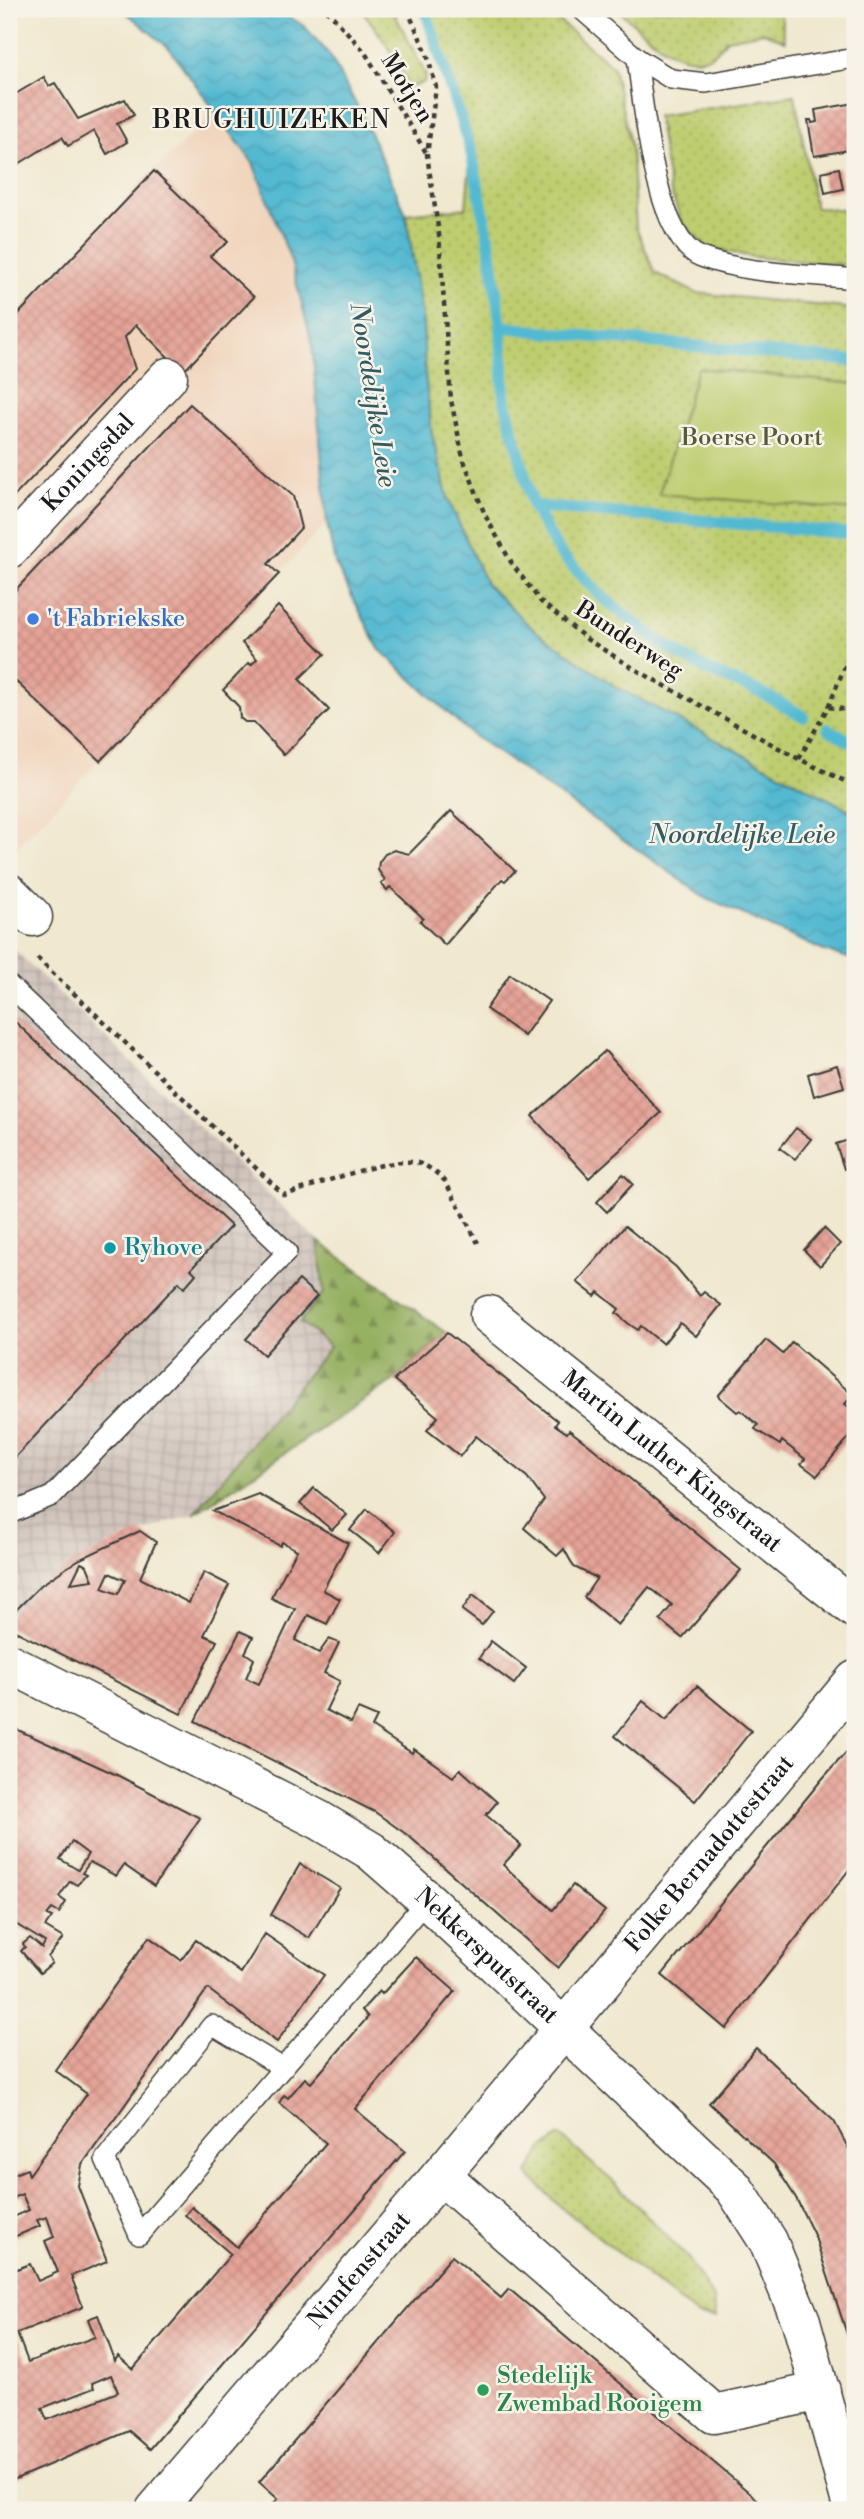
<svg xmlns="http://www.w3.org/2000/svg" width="864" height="2519" viewBox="0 0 864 2519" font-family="'Libre Bodoni',serif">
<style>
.built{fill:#f1d5bd}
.industrial{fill:url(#industrial-grid)}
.grass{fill:url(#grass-dots);stroke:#6d7446;stroke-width:2}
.forest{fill:url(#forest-firs);stroke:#59663f;stroke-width:2}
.green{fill:#becd6f;stroke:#6d7446;stroke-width:2}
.water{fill:url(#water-waves);stroke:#386a76;stroke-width:2}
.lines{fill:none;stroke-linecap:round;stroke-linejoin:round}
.stream{stroke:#53b9d1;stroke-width:12}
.building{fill:url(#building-cross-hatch);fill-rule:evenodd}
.lane-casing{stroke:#3c3b37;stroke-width:22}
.street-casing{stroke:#3c3b37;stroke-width:41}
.path{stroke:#3c3b37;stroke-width:4.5;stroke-dasharray:5 5;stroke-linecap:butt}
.lane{stroke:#fff;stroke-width:19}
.street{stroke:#fff;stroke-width:38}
.shop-dot{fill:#3f7fe0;stroke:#f7f3e8;stroke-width:2.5}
.culture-dot{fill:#0f9aa8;stroke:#f7f3e8;stroke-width:2.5}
.leisure-dot{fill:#2e9e5b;stroke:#f7f3e8;stroke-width:2.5}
.labels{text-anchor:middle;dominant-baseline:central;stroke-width:5;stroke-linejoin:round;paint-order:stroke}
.street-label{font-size:24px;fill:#1c1c1c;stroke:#f7f3e8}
.park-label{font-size:24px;fill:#555a39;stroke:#f7f3e8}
.shop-label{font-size:24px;fill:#366cbe;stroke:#f7f3e8;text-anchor:start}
.culture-label{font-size:24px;fill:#0d838f;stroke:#f7f3e8;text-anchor:start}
.leisure-label{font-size:24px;fill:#27864d;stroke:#f7f3e8;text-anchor:start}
.neighbourhood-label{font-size:26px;letter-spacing:2px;fill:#1c1c1c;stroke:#f7f3e8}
.water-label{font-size:26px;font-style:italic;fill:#325b64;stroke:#f7f3e8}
</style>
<defs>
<pattern id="industrial-grid" width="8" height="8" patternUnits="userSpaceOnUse" patternTransform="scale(1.75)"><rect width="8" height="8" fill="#cec1ba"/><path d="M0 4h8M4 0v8" fill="none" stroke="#b0a59f"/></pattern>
<pattern id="grass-dots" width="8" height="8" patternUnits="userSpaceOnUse" patternTransform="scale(1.75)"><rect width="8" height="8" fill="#becd6f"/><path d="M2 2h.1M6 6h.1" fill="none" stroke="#a3af60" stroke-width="1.8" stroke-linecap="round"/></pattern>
<pattern id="forest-firs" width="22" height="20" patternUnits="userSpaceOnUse" patternTransform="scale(1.75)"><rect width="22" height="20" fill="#96b062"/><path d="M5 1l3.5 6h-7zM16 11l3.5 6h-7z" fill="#7a8e50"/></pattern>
<pattern id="water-waves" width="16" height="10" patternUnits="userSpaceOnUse" patternTransform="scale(1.75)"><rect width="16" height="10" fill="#53b9d1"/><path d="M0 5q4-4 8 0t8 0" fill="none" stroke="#489eb3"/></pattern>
<pattern id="building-cross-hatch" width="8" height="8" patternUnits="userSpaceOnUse" patternTransform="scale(1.75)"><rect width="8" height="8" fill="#e5a296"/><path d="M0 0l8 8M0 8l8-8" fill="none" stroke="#c48b81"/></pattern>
</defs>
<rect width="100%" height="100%" fill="#f7f3e8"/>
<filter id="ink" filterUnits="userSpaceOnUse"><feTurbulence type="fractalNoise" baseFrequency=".0143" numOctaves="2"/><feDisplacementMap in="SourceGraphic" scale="14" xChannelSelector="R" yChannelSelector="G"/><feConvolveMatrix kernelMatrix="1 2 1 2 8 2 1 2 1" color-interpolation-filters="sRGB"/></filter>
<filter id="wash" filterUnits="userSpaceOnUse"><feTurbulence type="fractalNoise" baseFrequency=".00686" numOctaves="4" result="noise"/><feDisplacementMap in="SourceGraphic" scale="28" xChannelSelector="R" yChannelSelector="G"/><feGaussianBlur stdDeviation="1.57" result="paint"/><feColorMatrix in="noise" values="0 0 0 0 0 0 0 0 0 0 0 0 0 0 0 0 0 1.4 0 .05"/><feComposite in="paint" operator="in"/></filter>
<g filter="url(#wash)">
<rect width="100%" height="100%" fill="#f0e8cf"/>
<path class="built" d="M216,112L250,159L291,261L312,344L327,523L9,855V324L154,171Z"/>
<path class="industrial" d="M9,945L318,1241L330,1346L194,1514L127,1536L78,1560L41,1585L9,1617Z"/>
<g class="grass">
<path d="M361,9H392L426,75L424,82L410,88C397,58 380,34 361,9Z"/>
<path d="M425,9H545L613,67L631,147L636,227L655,273L696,293L855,309V384L698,368L659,493L855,510V675L852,677L855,680V813L616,687L533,629L486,584L448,499L432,434L425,373L423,323L406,214L466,208L471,150Z"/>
<path d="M617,9H780L785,41L764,32L727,39C722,44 718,52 712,55C676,72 642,29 617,9Z"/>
<path d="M795,95L815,207L855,212V266L753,257L706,247L683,224L670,190L657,116Z"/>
<path d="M560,2136L617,2185L688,2258L712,2296L716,2318L698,2316L555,2202L528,2174L541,2150Z"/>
</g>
<path class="forest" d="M318,1241L447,1333L394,1380L194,1514L330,1347L300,1322L324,1292Z"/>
<path class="green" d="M698,368L855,384V510L659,494Z"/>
<path class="water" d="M122,9H276L304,26L329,54L363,117L406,214L423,323L425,373L432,434L448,499L486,584L533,629L616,687L855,813V960L824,951L707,898L471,734L379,649L335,563L327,523L312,344L291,261L253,163L169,48Z"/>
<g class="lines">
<g class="stream">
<path d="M425,9L471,151L489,241L501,326L504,397L533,506L559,552L602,597L662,644L709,671L762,693L803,716"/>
<path d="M501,326L541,332L855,361"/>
<path d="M533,506L855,534"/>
<path d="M828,729L855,744"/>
</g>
</g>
<g id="blocks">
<g class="building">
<path d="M44,77L49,86L55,83L78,119L125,99L134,115L117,124L127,142L107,154L94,131L68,146L62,137L9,170V98Z"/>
<path d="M855,103V149L814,156L808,120H811L812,123L817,122L815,110Z"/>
<path d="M839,168L843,189L825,193L821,172Z"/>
<path d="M154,171L228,242L210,256L254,297L183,372L136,325L125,337L135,369L9,502V324Z"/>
<path d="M190,404L293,496L301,528L268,564L279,574L100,761L9,675V597Z"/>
<path d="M278,606L325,654L299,679L329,710L284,755L253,722H245L240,718L239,707L223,690L249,663L251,665L257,659L242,643Z"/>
<path d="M451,811L515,871L505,881L502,879L445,945L420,921L423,918L390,887L387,890L381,884L385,880L378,870L379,862L385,854L394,850L409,854Z"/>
<path d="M510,974L549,1001L524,1036L486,1009Z"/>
<path d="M9,1016L231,1226L191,1269L196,1274L184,1288L179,1282L9,1464Z"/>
<path d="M605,1051L661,1113L589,1178L532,1116Z"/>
<path d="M837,1065L844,1087L814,1096L808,1074Z"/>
<path d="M796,1128L811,1139L795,1159L780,1148Z"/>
<path d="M855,1138V1166L844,1169L836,1144Z"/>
<path d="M623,1174L633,1184L607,1212L597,1202Z"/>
<path d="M625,1226L676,1267L700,1296L704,1292L721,1305L696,1336L680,1323L663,1344L641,1326L638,1330L629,1324L616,1313L619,1309L598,1292L595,1296L577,1282Z"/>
<path d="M824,1228L840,1244L820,1266L804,1250Z"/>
<path d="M299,1280L317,1296L264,1355L246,1339Z"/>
<path d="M447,1333L558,1421L555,1425L567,1433L569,1430L589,1445L741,1570L682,1638L660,1620L672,1605L649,1587L618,1625L584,1597L597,1578L574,1567L564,1549L557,1556L524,1528L544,1500L527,1477L476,1436L460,1456L427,1430L438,1417L394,1380Z"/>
<path d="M766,1340L783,1354L792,1342L853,1395L845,1404L855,1412V1430L817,1476L801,1464L805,1459L782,1441L780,1445L755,1429L758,1425L740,1410L737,1412L718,1396Z"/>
<path d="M314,1488L347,1515L332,1530L300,1504Z"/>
<path d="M258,1494L348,1543L323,1590L340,1599L327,1624L308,1615L295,1640L319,1653L329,1639L339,1643L324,1673L340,1681L326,1710L351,1723L358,1709L377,1717L372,1727L412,1753L414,1749L453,1777L460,1769L497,1802L486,1815L521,1845L503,1865L553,1910L573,1885L605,1911L558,1968L410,1837L375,1812L195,1721L240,1631L253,1637L245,1653L254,1659L246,1678L259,1684L295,1609L271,1598L297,1550L282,1542L280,1546L213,1511Z"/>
<path d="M367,1509L395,1532L379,1553L350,1530Z"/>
<path d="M140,1531L156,1542L140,1578L189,1603L204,1572L229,1585L204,1635L217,1641L181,1714L9,1628V1617L41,1585L78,1560ZM81,1563L87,1566L93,1580L71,1583ZM109,1573L125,1580L118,1594L102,1588Z"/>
<path d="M473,1595L493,1611L482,1625L462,1610Z"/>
<path d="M491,1641L526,1668L514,1684L479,1658Z"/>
<path d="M697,1686L751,1731L695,1801L615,1736L643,1701L666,1720Z"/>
<path d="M9,1726L117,1775L200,1818L154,1886L124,1865L116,1876L90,1862L82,1873L86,1875L77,1885L70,1881L59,1897L66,1902L59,1913L52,1909L47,1915L52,1917L45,1927L63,1938L48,1957L52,1963L40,1973L21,1951L25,1947L23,1944L30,1938L42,1948L45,1942L9,1920ZM72,1842L88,1854L78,1870L60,1859Z"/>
<path d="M852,1746L855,1749V1862L726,2029L662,1975L823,1778Z"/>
<path d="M300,1864L340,1888L309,1938L271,1915Z"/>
<path d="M265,1934L324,1975L277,2042L208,1989L206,1991L82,2165L78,2186L107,2261L71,2276L83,2307L17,2333L28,2362L95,2337L88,2319L98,2315L115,2361L118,2356L133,2369L231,2254L185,2215L192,2207L237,2247L326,2143L279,2103L284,2095L288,2098L305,2078L311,2083L368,2017L362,2010L379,1991L382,1994L416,1957L455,1991L355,2109L405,2151L150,2449L129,2431L11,2481L9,2272L30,2264L38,2281L58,2272L45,2241L54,2237L47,2217L37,2220L40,2226L9,2239V2219L29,2210L22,2194L9,2200V2176L27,2169L29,2175L87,2094L55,2070L149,1937L181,1960L196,1940L241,1973ZM111,2375L118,2392L47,2420L42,2408L94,2388L92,2383Z"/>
<path d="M756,2048L834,2121L855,2161V2351L853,2352L815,2237L796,2198L774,2164L709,2103Z"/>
<path d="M452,2256L501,2298L509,2289L770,2510H276L271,2506L278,2499L259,2482Z"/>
</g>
</g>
</g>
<g filter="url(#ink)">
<use href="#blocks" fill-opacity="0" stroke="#3c3b37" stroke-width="2"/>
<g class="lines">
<g class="lane-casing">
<g id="lane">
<path d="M581,9L637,58L671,79L706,83L855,58"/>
<path d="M637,58C643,103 655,239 701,257C744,274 809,274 855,279"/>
<path d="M9,985L287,1252L52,1496L9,1514"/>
<path d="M283,2068L212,2025L105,2159L139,2235L427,1900"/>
</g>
</g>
<g class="street-casing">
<g id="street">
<path id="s1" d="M9,549L168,377"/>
<path d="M9,893L33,917"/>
<path id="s2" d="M489,1315L855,1609"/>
<path id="s3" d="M9,1663L319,1820L371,1851L427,1900L734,2188L768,2241L801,2321L853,2510"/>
<path d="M441,2175L714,2414L821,2391"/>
<path id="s4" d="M155,2510L441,2175L855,1680"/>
</g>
</g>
<g class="path">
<path d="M326,9L364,51L427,154"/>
<path d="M407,9L427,54L436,87L427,155L439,234L451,400L463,458L485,515L512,564L541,602L588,640L640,672L799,759L855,786"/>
<path d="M828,707L851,652L855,649"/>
<path d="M799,759L828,707L855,711"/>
<path d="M37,958L284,1195C315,1186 383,1159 412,1162C425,1163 436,1172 445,1181L478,1243"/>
</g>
<use href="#lane" class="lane"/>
<use href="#street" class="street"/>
</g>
</g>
<circle class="shop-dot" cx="33" cy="619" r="7"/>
<circle class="culture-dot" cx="110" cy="1248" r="7"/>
<circle class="leisure-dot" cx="483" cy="2390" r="7"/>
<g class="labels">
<g class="street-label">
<text transform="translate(407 88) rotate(58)">Motjen</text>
<text stroke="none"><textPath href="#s1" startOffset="117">Koningsdal</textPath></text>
<text transform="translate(629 640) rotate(33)">Bunderweg</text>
<text stroke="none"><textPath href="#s2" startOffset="234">Martin Luther Kingstraat</textPath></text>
<text stroke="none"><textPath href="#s4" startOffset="859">Folke Bernadottestraat</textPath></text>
<text stroke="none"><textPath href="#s3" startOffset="564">Nekkersputstraat</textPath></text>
<text stroke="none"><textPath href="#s4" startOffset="315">Nimfenstraat</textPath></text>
</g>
<g class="park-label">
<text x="752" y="438">Boerse Poort</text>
</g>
<g class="shop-label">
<text x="47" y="619">'t Fabriekske</text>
</g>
<g class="culture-label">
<text x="124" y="1248">Ryhove</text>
</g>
<g class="leisure-label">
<text x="497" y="2376">Stedelijk<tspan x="497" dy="28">Zwembad Rooigem</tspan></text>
</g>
<g class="neighbourhood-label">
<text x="272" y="120">BRUGHUIZEKEN</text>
</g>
<g class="water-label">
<text transform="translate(373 395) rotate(81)">Noordelijke Leie</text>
<text x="742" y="835">Noordelijke Leie</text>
</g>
</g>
<rect width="864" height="2519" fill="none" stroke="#f7f3e8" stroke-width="35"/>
</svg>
